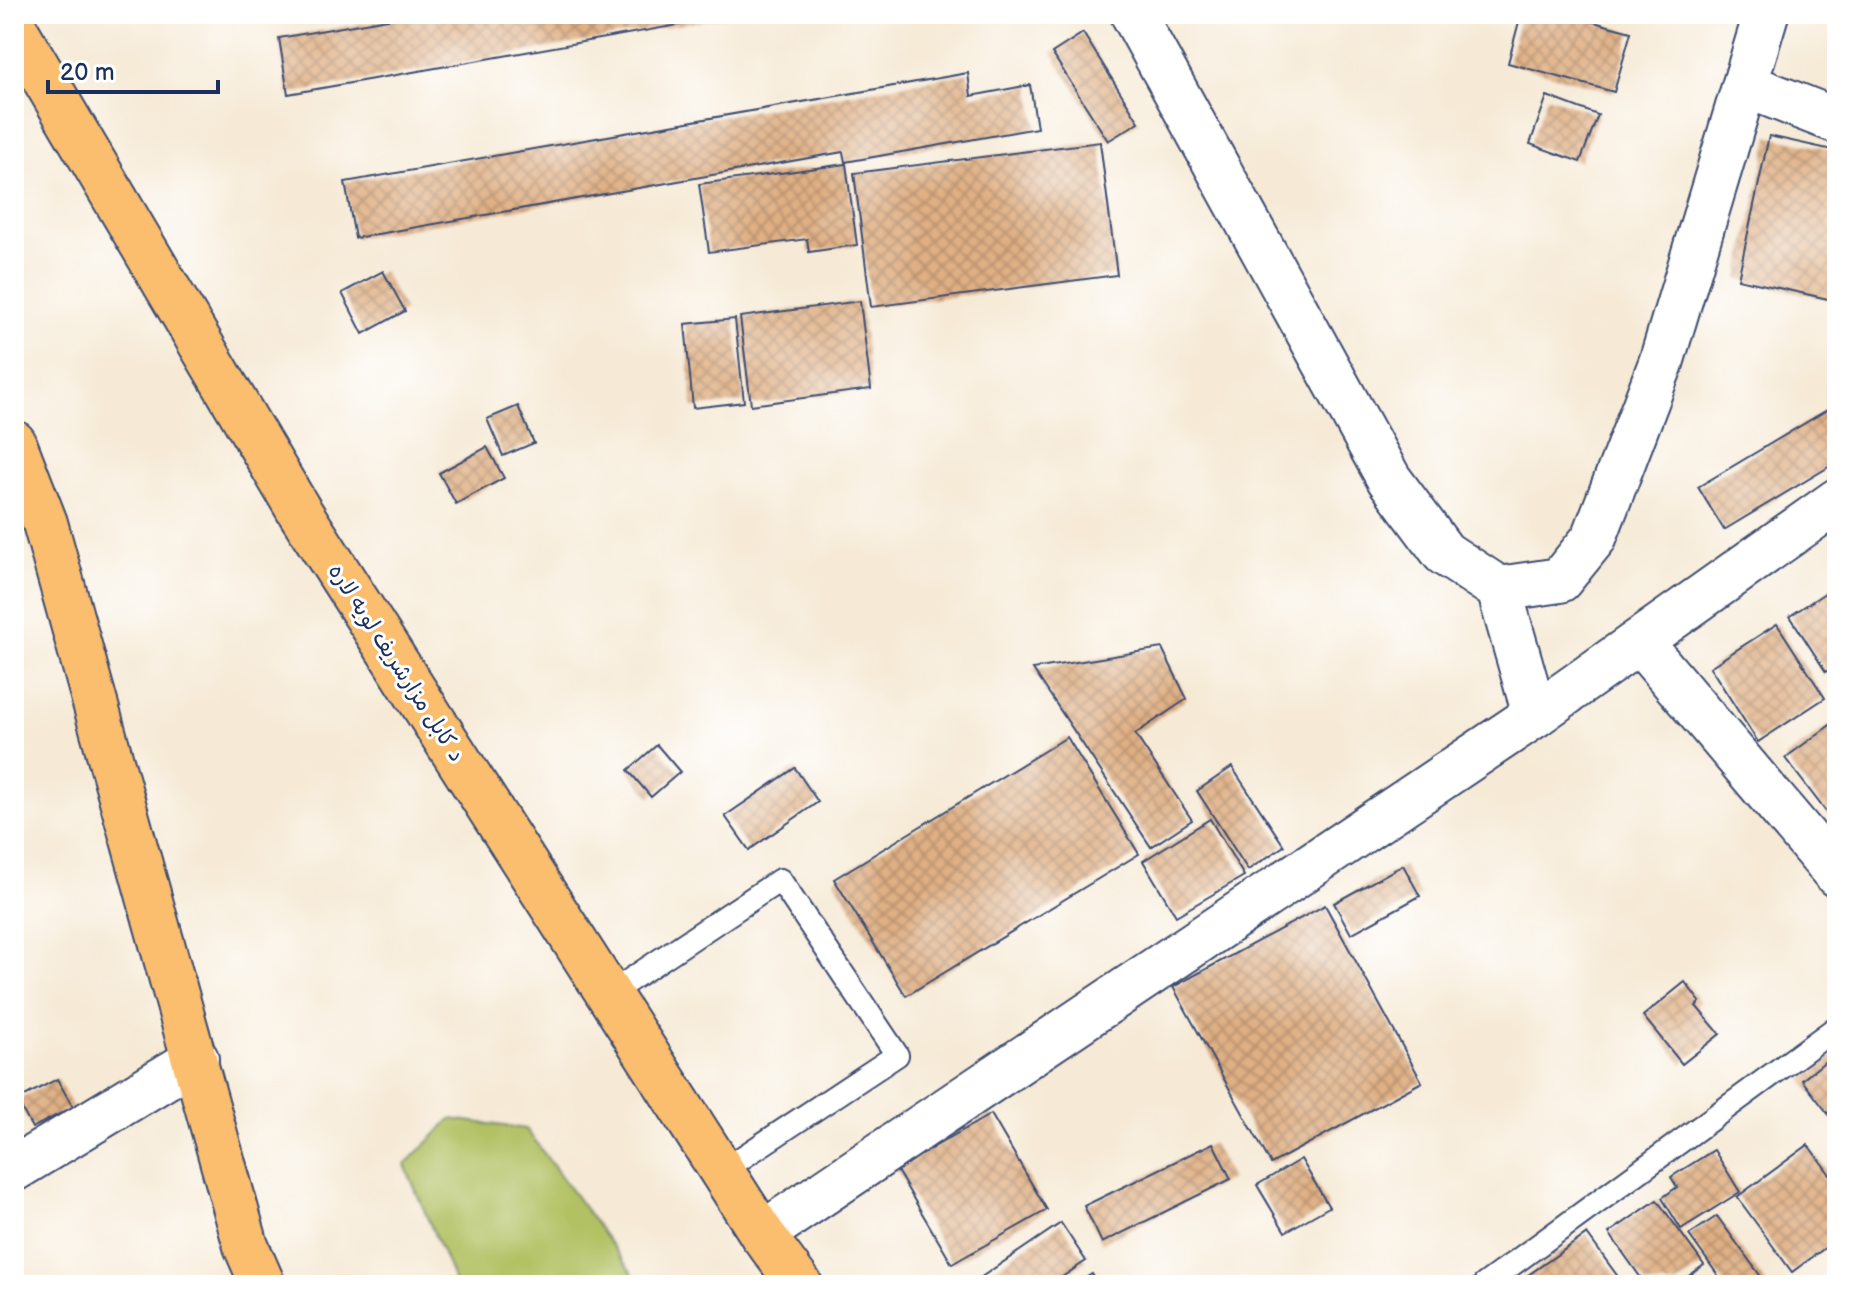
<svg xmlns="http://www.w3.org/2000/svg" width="1851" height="1299" viewBox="0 0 1851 1299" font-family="'Balsamiq Sans','Playpen Sans Arabic',sans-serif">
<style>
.green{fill:#b2c164;stroke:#667861;stroke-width:2}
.building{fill:url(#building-cross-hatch)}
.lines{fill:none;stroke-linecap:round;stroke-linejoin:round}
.service-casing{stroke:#3c4b70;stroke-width:26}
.minor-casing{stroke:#3c4b70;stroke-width:48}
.trunk-casing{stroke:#3c4b70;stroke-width:48}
.service{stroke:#fff;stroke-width:22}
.minor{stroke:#fff;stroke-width:44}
.trunk{stroke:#fbbd6e;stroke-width:44}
.labels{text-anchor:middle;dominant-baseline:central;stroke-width:6;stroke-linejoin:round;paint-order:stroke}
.street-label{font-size:22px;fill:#1b2f5e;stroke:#fff}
</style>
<defs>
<pattern id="building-cross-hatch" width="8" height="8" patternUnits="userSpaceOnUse" patternTransform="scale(2)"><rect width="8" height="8" fill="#e0b084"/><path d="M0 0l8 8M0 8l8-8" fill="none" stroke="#b5906f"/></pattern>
</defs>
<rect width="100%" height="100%" fill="#fff"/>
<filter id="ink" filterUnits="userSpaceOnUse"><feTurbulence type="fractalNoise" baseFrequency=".0125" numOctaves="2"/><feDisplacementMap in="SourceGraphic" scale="16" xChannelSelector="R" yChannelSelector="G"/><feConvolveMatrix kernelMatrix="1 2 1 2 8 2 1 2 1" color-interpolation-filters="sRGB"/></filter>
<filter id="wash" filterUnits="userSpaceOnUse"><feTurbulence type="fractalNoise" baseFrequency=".006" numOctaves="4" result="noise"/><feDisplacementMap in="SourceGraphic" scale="32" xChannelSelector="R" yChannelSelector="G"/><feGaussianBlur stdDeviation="1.8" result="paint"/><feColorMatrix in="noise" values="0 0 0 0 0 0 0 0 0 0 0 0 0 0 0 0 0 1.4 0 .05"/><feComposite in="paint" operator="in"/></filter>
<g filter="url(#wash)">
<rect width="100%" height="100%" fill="#f6ead6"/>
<path class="green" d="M451,1119L526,1129L641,1285H456L405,1165Z"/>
<g id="blocks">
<g class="building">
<path d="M416,14H729V16L288,94L279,38Z"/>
<path d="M1521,14H1564L1631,32L1614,92L1508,63Z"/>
<path d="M1083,33L1139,122L1108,141L1052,53Z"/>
<path d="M968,73L971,96L1030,85L1037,128L845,162L843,152L355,238L345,182Z"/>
<path d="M1547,96L1598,115L1580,162L1530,144Z"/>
<path d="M1769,136L1837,151V301L1738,279Z"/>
<path d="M1100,142L1117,275L871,307L854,173Z"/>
<path d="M846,164L857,245L809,252L807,239L709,252L699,184Z"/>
<path d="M383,271L405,311L363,334L342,293Z"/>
<path d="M860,301L871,389L751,405L740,317Z"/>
<path d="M735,319L744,402L693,408L685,324Z"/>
<path d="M1837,404V462L1724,530L1698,487Z"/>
<path d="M518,406L534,443L503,456L487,419Z"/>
<path d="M487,447L504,478L456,504L439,473Z"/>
<path d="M1837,585V665L1826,672L1790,616Z"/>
<path d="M1777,624L1825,698L1758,742L1710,667Z"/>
<path d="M1162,648L1187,699L1135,734L1192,820L1151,847L1033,669Z"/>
<path d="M1837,720V826L1785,758Z"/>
<path d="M1067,737L1139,854L906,996L834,879Z"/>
<path d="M657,745L680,772L651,797L628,770Z"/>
<path d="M1232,767L1284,846L1248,870L1197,791Z"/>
<path d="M795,768L818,802L749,850L725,816Z"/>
<path d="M1210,819L1244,876L1176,916L1143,861Z"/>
<path d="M1403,865L1420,896L1351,934L1334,903Z"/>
<path d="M1325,905L1422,1082L1271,1164L1173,987Z"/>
<path d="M1685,982L1700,1002L1696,1006L1720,1034L1682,1064L1643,1016Z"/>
<path d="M1837,1052V1125L1802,1080Z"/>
<path d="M57,1079L73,1107L32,1128L17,1100Z"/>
<path d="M991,1114L1047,1210L952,1264L896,1169Z"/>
<path d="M1213,1143L1231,1179L1102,1243L1084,1206Z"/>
<path d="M1808,1145L1837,1184V1239L1792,1272L1737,1197Z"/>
<path d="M1714,1150L1740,1192L1681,1229L1662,1198L1677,1187L1671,1177Z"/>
<path d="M1301,1159L1329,1207L1285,1232L1257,1185Z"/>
<path d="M1657,1200L1704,1265L1676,1285H1646L1609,1233Z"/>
<path d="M1717,1216L1767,1285H1725L1689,1235Z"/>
<path d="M1061,1223L1086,1261L1050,1285H980L977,1280Z"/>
<path d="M1587,1234L1624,1285H1514Z"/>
<path d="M1092,1274L1099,1285H1075Z"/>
</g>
</g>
</g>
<g filter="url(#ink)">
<use href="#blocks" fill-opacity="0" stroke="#3c4b70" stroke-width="2"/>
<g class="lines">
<g class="service-casing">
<g id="service">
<path d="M609,994L780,880L897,1055L722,1171"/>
<path d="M1484,1285L1837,1027"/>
</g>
</g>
<g class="minor-casing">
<g id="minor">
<path d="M1133,14L1389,479L1444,553L1499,589L1560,580L1594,538L1661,363L1766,14"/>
<path d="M1745,85L1837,121"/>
<path d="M1499,589L1535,715"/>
<path d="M1640,642L1837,875"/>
<path d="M14,1169L196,1059"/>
<path d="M762,1234L1535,715L1837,501"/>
</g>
</g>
<g class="trunk-casing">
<g id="trunk">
<path d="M14,27L298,509L762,1234L800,1285"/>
<path d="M14,443L45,523L246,1246L263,1285"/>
</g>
</g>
<use href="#service" class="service"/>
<use href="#minor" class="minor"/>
<use href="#trunk" class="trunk"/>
</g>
</g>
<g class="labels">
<g class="street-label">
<text transform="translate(396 663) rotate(57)">د کابل مزارشریف لویه لاره</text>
</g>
</g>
<rect width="1851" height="1299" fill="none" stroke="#fff" stroke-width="48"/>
<path d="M48 80v12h170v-12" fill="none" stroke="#1b2f5e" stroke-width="4"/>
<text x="60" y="80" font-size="24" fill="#1b2f5e" stroke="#ffffff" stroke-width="6" paint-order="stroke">20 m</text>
</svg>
